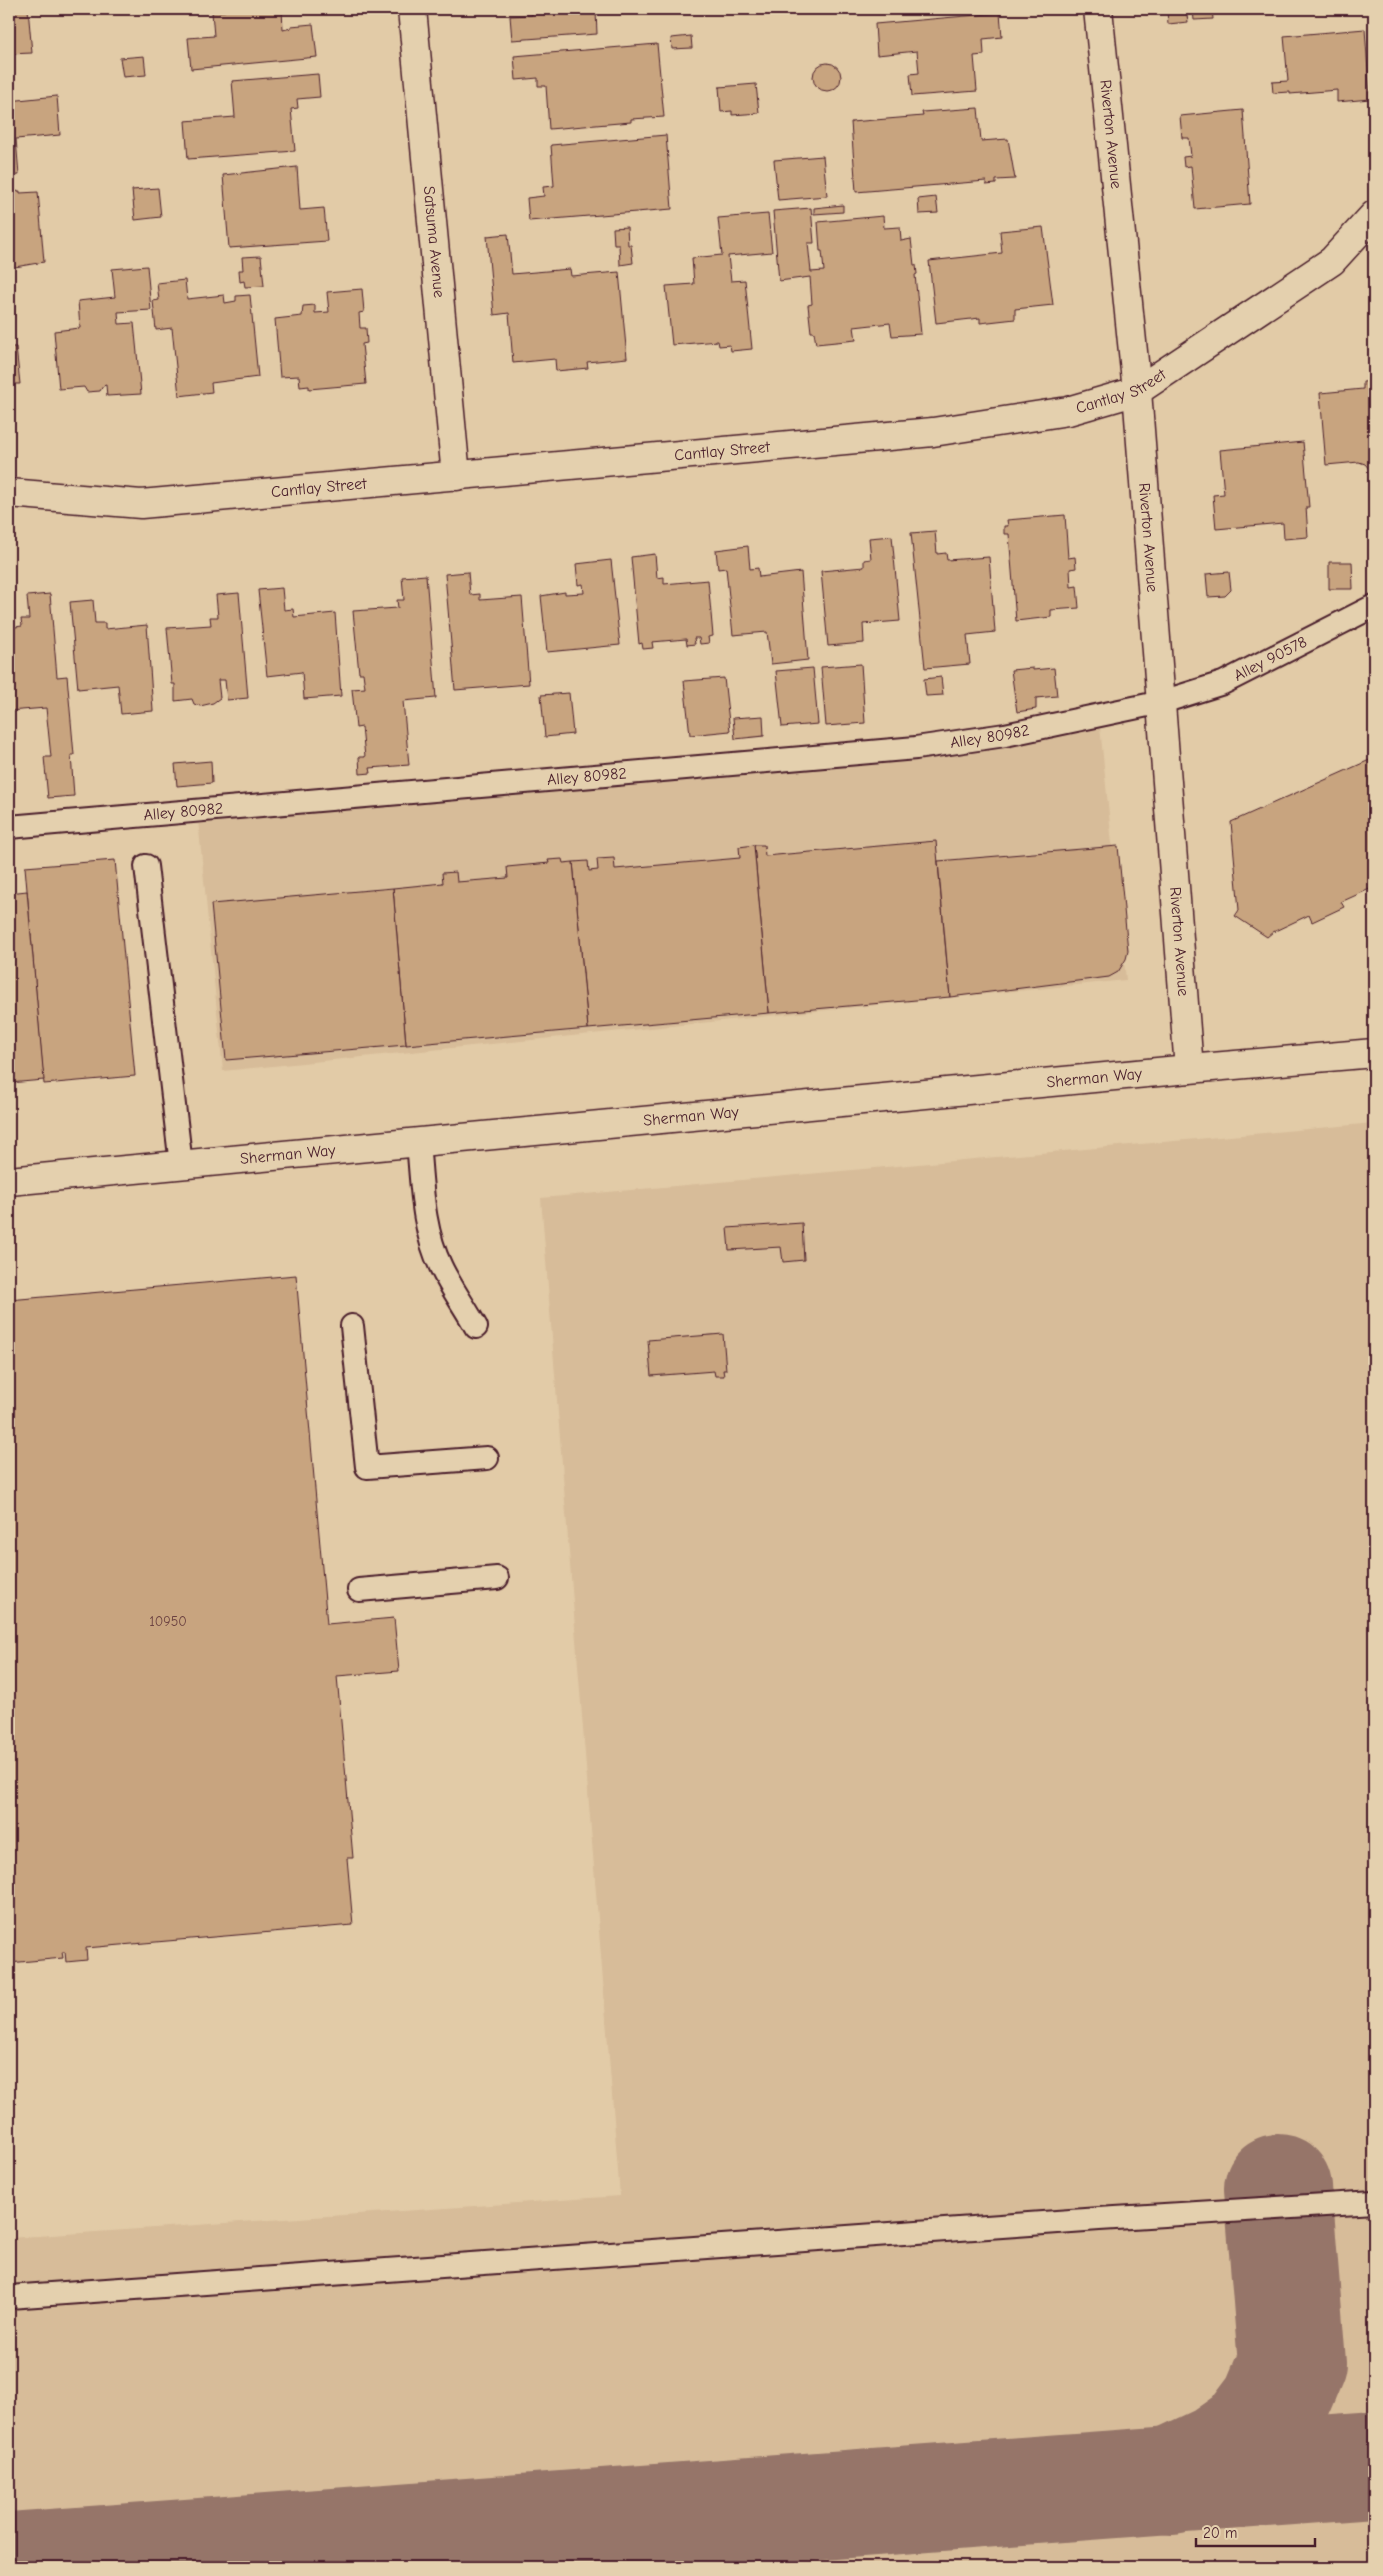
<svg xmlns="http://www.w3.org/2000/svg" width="1383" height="2576" viewBox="0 0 1383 2576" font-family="'Comic Neue',sans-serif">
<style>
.built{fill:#d7bc99}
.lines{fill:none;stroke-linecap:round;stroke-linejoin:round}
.taxiway{stroke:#967569;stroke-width:108}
.building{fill:#c8a47f;stroke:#4a1f2b}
.service-casing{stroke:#4a1f2b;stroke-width:26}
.minor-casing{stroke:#4a1f2b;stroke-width:31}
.primary-casing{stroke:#4a1f2b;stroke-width:31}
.service{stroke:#e4d0ae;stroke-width:22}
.minor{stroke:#e4d0ae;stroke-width:28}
.primary{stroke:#e4d0ae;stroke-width:28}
.labels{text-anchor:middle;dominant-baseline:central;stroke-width:4;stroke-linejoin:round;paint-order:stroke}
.number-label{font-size:14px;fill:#6a4040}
.street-label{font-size:16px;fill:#4a1f2b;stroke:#e4d0ae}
</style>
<rect width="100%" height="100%" fill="#e2cba7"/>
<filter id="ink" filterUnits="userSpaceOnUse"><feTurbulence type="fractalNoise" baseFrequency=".02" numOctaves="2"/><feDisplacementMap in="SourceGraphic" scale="10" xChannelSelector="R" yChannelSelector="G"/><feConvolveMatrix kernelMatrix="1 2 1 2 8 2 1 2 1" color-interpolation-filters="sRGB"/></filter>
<g filter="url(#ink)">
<g class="built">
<path d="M1100,727L1126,980L223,1071L198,820L919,758Z"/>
<path d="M1374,1123V2567H9V2238L620,2196L541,1198Z"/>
</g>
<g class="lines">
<g class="taxiway">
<path d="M1171,2481L1220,2458L1251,2436L1275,2404L1292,2363L1278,2188"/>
<path d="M9,2566L1374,2465"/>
</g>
</g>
<g class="building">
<path d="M28,9L32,53L9,54V11Z"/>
<path d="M225,9H282L283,30L291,28V26L313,24L317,57L191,69L188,38L214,36L212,12L225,11Z"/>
<path d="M532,9H600L596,11L597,34L512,40L510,16L532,15Z"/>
<path d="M758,9H778V12L759,14Z"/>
<path d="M1186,9L1188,22L1168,24L1167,10Z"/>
<path d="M1190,9H1212L1213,19L1194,20L1193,10Z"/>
<path d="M1000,13L1002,37L983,39L984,55L974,56L977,91L912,96L910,74L919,73L917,51L877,55L875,24Z"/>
<path d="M1365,29L1370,99L1337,102V90L1290,94V92L1273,93L1272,82L1288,81L1284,36Z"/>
<path d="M691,36L692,48L672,49L671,38Z"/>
<path d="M657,44L664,117L631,119V122L549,129L546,86H538V78L516,80L514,56Z"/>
<path d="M144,56L146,75L123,77L120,58Z"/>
<path d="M9,58L11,85H9Z"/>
<circle cx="827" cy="77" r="14"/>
<path d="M318,74L320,97L297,99L298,108L291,109L295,151L188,159L185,121L235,117L232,81Z"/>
<path d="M756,84L759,113L732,115V111L721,112L719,87Z"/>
<path d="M57,96L60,135L16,139L19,175L9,176V101Z"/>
<path d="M978,108L981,141L1008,139L1015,179L996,180V184L986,185V181L856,192L851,122L923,116L922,112Z"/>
<path d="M1243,110L1250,204L1195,209L1191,166L1184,167L1183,157L1191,156L1189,138H1182L1180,116Z"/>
<path d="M666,135L672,209L529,221L527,198L544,196L543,187L554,186L551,145Z"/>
<path d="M823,156L827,196L778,200L774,160Z"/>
<path d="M297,167L300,210L324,208L327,241L229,248L223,175Z"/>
<path d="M158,188L161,217L135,220L132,190Z"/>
<path d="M20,191V193L38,192L44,262L9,268V192Z"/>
<path d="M936,197L938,213L919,214L918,199Z"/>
<path d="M843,205V212L814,214V208Z"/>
<path d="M811,208L814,243H808L811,272L824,271L822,251H820L818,222L883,216L884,228L900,227L901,241L911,239L914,265H916L917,274L915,275L921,334L892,336L890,323L854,327L856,340L816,344L814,332H811L808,305L812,304L810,277L779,281L773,211Z"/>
<path d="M768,214L772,252L728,256L731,281L745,280L752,349L731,351L730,345L719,346L718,341L672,345L666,286L694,284L692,258L722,255L718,218Z"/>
<path d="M627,227L628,245H631L633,263L620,265L619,245H614L613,228Z"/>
<path d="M1043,227L1053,305L1015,309V319L980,323V318L936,323L929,261L1002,253L1000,231Z"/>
<path d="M508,234L512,274L570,269L571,276L619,272L627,358L587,362L588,368L556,371L555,359L513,363L509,313L494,315L487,236Z"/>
<path d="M261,256L264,286L245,287L244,281L240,282L239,270H243L242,257Z"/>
<path d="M147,266L151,310L118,312L119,324L134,323L141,394L107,396L106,385L103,386L100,391L87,392L84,387L59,389L54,331L80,328L78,301L115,297L112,269Z"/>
<path d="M185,280L187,299L224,295L225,303L236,301V296L250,295L258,377L211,383L212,392L179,396L172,328L156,330L153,301L159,300L157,283Z"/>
<path d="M362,289L364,312L359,313L360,328H366L367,343L362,344L366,384L309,389V386L300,387L299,376L280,377L275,319L302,316L303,306L315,305V313L329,312L327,292Z"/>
<path d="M9,347H16L20,384H9Z"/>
<path d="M1374,381V489H1371L1370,470L1365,464L1359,462L1326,465L1320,393L1363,389V382Z"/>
<path d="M1303,442L1309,507H1306L1308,537L1284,539L1283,523L1216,529L1213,495L1224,494L1220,450Z"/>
<path d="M1065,515L1068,558L1075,557L1076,568L1070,569L1071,587L1077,586L1079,608L1051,610V617L1016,621L1009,534H1004V526H1008L1007,520Z"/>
<path d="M935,531L937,554L946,553L947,560L989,557L995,632L967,635L970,664L925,668L911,533Z"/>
<path d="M892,536L900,621L863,624L864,643L828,646L821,571L864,567V560L871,559L869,538Z"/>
<path d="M748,546L750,569L758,568L759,577L801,572L808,660L771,664L767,632L733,635L726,568L718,569L716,550Z"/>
<path d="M655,554L657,578L664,577V584L708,580L713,636L708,637L709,643L700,644L699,638H694L695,644L687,645L686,639L652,642L653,648L643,649L642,643L639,644L631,557Z"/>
<path d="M611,560L620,645L547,652L541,596L565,592V594L584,593L583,584L578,585L576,564Z"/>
<path d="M1329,562H1352L1353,589H1329Z"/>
<path d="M468,572L470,595L480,594V600L522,597L529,684L455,690L445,574Z"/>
<path d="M1229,572L1231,590L1225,596L1208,597L1206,574Z"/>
<path d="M426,575L436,698L403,701L409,765L370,768L371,773L360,774L359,757H365L362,727L356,728L352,689L365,688L363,673H359L353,611L398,608L397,600H404L402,577Z"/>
<path d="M282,588L284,610L293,609L294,617L335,613L341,696L304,699L302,672L267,676L258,590Z"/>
<path d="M239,593L248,698L227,700L225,680H218L220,698L213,703L200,706L194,704L192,699L175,701V684H172L167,628L211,625L210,617H218L216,595Z"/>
<path d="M50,594L57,677L67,676L74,755H71L74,796L48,798L44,757H51L46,708L9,711V628L22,626L21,619H29L27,596Z"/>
<path d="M93,600L95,623H105V629L147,625L153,711L121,714L118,685L78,689L70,602Z"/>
<path d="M861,664L865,723L826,726L821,667Z"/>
<path d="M813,668L818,724L782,727L776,671Z"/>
<path d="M1033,668V670L1054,668L1057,696L1036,698V709L1017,712L1011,670Z"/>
<path d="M941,677L943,695L926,696L924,679Z"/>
<path d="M724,678L730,731L690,735L684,681Z"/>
<path d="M569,693L573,734L545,737L541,695Z"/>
<path d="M763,716L764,736L735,739L733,718Z"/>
<path d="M1374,758V887L1341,902L1344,907L1312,922L1309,915L1273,932L1267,937L1235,916L1239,910L1231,822Z"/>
<path d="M211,761L212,783L177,786L175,764Z"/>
<path d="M936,841L950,997L769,1013L754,845H764L765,856Z"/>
<path d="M754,845L769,1013L588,1029L573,862L588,861L589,871L598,870L597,859L614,858L615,869L740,858L739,847Z"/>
<path d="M1118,846L1128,951L1126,959L1118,972L1109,977L950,997L938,861Z"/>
<path d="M562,859L563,863L573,862L588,1029L406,1045L393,888L443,883L442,873L456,872L457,882L508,878L507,867L549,863L548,860Z"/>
<path d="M115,860L135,1076L44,1084L25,867Z"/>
<path d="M393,888L406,1045L226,1060L211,904Z"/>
<path d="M27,891L44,1080L9,1083V893Z"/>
<path d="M802,1223L804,1260L783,1262L781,1247L729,1250L727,1228Z"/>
<path d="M296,1275L327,1624L394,1618L399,1671L337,1676L353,1858H347L353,1925L86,1948L87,1960L66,1962L65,1952H62L63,1958L9,1963V1300Z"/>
<path d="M723,1334L726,1370H723L724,1376H715L714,1371L651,1376L648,1340Z"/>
</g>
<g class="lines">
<g class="service-casing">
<g id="service">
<path id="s1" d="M9,827L916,748L1005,735L1162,702L1223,683L1374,606"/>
<path d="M146,866L181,1165"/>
<path d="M418,1142C422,1184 422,1228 441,1267C451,1288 465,1307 476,1327"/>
<path d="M352,1326L367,1467L487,1458"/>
<path d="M359,1590L497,1578"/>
<path d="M9,2297L1099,2219L1374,2202"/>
</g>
</g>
<g class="minor-casing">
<g id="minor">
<path id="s2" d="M412,9L456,476"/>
<path id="s3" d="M1098,9L1137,391L1189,1069"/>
<path id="s4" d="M9,493L141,504L933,432L1068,411L1137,391L1332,261L1374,215"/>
</g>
</g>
<g class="primary-casing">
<g id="primary">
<path id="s5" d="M9,1181L1189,1069L1374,1053"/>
</g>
</g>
<use href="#service" class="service"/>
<use href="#minor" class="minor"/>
<use href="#primary" class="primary"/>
</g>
</g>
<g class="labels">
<g class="number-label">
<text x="168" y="1621">10950</text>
</g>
<g class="street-label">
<text stroke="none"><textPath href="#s3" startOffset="126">Riverton Avenue</textPath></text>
<text stroke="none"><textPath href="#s2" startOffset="234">Satsuma Avenue</textPath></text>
<text stroke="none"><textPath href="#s4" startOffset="1121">Cantlay Street</textPath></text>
<text stroke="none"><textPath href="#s4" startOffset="716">Cantlay Street</textPath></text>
<text stroke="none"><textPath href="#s4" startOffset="311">Cantlay Street</textPath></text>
<text stroke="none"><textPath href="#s3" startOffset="531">Riverton Avenue</textPath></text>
<text stroke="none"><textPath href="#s1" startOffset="1278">Alley 90578</textPath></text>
<text stroke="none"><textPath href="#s1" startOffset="985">Alley 80982</textPath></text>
<text stroke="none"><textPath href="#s1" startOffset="580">Alley 80982</textPath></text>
<text stroke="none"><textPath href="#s1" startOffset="175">Alley 80982</textPath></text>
<text stroke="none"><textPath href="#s3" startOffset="936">Riverton Avenue</textPath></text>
<text stroke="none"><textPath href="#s5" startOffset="1090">Sherman Way</textPath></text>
<text stroke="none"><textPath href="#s5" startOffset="685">Sherman Way</textPath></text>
<text stroke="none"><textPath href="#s5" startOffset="280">Sherman Way</textPath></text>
</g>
</g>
<rect width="1383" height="2576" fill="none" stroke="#e4d0ae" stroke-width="30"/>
<rect x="15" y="15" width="1353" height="2546" fill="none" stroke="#4a1f2b" stroke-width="2" filter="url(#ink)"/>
<path d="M1196 2538v8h119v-8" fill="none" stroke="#4a1f2b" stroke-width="2.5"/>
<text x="1203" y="2538" font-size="15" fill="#4a1f2b" stroke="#e4d0ae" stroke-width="4" paint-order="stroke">20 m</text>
</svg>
